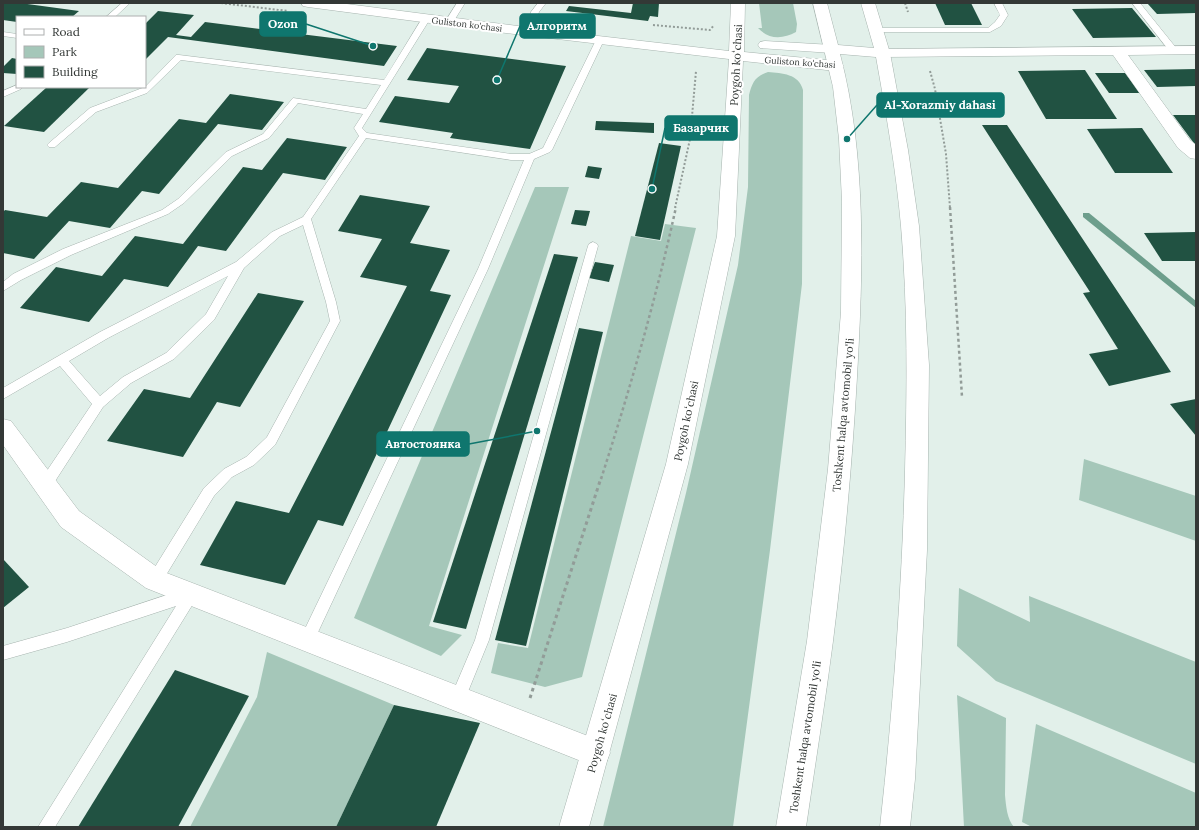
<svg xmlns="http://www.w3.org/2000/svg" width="1199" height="830" viewBox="0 0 1199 830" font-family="Lora,serif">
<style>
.green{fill:#a5c7b9}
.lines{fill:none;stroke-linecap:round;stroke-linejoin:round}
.stream{fill:#6d9e8c;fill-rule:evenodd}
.building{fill:#215242}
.lane-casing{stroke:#a7b4af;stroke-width:1}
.street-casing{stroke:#a7b4af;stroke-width:1}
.secondary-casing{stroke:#a7b4af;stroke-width:1}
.highway-casing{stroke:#a7b4af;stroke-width:1}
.path-far2{stroke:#929c98;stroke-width:2;stroke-dasharray:2 2;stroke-linecap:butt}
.path-far1{stroke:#929c98;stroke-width:2.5;stroke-dasharray:3 3;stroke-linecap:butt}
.path{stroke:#929c98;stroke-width:3;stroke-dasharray:3.5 3.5;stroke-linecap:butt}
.lane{fill:#fff;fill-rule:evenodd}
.street{fill:#fff;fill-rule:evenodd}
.secondary{fill:#fff;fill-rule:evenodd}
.highway{fill:#fff;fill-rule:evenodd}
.labels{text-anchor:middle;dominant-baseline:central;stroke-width:4;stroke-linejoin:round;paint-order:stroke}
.far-street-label{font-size:9px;fill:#333836;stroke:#fff}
.street-label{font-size:11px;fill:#333836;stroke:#fff}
.leader{fill:none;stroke:#0f766e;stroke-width:1.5}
.callout-dot{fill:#0f766e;stroke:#fff;stroke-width:1.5}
.callout{fill:#0f766e;stroke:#0f766e;stroke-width:1.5}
.callout-label{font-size:12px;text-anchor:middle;font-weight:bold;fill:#fff}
</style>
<rect width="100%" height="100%" fill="#e2f0ea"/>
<g class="green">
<path d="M759,3H793L797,24L796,32C783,39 769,40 758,28H762Z"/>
<path d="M768,72C782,73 799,74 803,90L802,284L770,550L733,827H603L686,493L738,265L748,187L749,95C752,83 755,76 768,72Z"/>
<path d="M535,187H569L429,626L462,635L441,656L354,618Z"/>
<path d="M665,224L696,228L582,677L545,687L491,673L498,643L528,648L631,236L661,241Z"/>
<path d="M1084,459L1196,496V541L1079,500Z"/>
<path d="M959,588L1030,622L1029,596L1196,662V764L996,681L957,646Z"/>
<path d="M267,652L394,705L336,827H190L257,697Z"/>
<path d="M957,695L1006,718L1005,795C1006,806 1007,819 1014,827H964Z"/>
<path d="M1036,724L1196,793V827H1032L1022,822Z"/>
</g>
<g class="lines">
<path class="stream" d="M1083,213H1089L1196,301V308L1083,217Z"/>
</g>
<g class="building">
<path d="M3,3H20L79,11L72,17H17V22L3,20Z"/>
<path d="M633,3H659L658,17L650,16L648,21L566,11L569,6L631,13Z"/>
<path d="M935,3H971L982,25H945Z"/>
<path d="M1147,3H1196V13L1157,14Z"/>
<path d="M1132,8L1156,37L1093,38L1072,9Z"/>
<path d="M158,11L194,15L176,35L191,37L205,22L397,46L384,66L168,37L145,60V24Z"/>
<path d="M427,48L566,66L530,149L450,138L453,133L379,122L395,96L449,103L459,86L407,80Z"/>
<path d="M12,58L17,59V74L3,73V67Z"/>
<path d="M1196,69V86L1157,87L1144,70Z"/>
<path d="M1085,70L1117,119H1046L1018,71Z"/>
<path d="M1095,73H1125L1140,93H1109Z"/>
<path d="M47,87H90L44,132L4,126Z"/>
<path d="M230,94L284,102L262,130L218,124L159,194L142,191L110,228L69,221L34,259L3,253V212L5,210L47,217L81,182L118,188L179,119L206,123Z"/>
<path d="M1173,115H1196V146Z"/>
<path d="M596,121L654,123V133L595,130Z"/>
<path d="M982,125H1007L1171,372L1109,386L1089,354L1118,349L1083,293L1090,292Z"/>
<path d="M1142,128L1173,173H1115L1087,129Z"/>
<path d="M287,138L347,147L325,180L283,173L226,251L198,246L168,287L124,279L89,322L20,308L56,267L102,276L135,236L183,244L243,167L262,170Z"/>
<path d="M659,143L681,146L660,240L635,236Z"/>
<path d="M588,166L602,168L599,179L585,177Z"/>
<path d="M360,195L430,206L410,243L450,250L430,291L451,295L343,526L318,520L285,585L200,565L236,501L289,513L407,286L360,277L382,239L338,231Z"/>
<path d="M575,210L590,211L586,226L571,224Z"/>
<path d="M1196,232V261H1162L1144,233Z"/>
<path d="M554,254L578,257L466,629L433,622Z"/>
<path d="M595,262L614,265L609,282L589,278Z"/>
<path d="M258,293L304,301L240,407L217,402L183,457L107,441L144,389L190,398Z"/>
<path d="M579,328L603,332L526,646L495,640Z"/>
<path d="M1196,399V436L1170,404Z"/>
<path d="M3,559L29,587L3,608Z"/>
<path d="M175,670L249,696L178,827H78Z"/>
<path d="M394,705L480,723L436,827H336Z"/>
</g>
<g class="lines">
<g class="lane-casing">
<g id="lane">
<path d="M122,3H130L115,17H106Z"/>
<path d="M457,3H465L452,24H446L445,22Z"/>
<path d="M538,3H546L539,12L536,20H530L529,18L531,12Z"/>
<path d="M994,3H1002L1008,15L1001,26L990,32H876L872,30L876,28H988L995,22L1000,15Z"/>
<path d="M1132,3H1140L1177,49V53H1171Z"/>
<path d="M423,17H426L430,19L362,128L367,133L511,154H529L543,148L596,40L600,38L604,40L552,150L550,152L534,159L488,269L312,645L307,647L302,645L300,640L302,635L478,269L524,160H511L366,138L311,219L336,302L340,321L275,445L254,465L232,477L214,496L160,585L155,586L150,585L148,580L150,575L204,488L224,469L246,457L267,437L330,321L326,302L303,225L280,236L244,268L214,320L174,359L131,383L103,407L50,489L45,491L40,489L39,485L40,481L92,404L60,366L3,399V388L100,332L236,262L272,232L303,217L359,136L354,128L363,114L298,103L269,138L232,156L184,203L168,214L71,255L21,280L3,291V282L13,274L63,249L162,210L178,199L226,152L263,134L293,98L366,109L381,85L181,60L147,93L96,112L55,147H49L47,145L49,143L90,108L145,87L176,55H179L384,80ZM228,276L206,314L166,353L123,377L100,396L69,361L108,338Z"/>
<path d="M3,32L17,34V38L3,36Z"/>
<path d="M17,85V87H22L21,89L3,97V91Z"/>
<path d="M593,242L597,244L598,246L489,640L463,704L458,707L453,704L450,699L475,640L588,246L589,244Z"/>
<path d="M191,587L196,589L198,594L196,599L55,827H38L176,606L67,642L3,660V646L67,628Z"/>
</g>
</g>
<g class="street-casing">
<g id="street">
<path d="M1196,46V54L1128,55L1190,140L1196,145V159L1190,158L1178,148L1113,55L883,57L878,56L876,53L878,50L883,49Z"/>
<path d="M3,419L11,421L79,511L164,572L606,743L610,753L606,763L596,767L146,588L61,527L3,445Z"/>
</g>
</g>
<g class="secondary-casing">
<g id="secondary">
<path d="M301,3H339L572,33L729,51L731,3H745L744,52L836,61L841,63L844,66L841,69L836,71L743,61L735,236L688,464L589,827H559L666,464L717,236L729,59L506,33L308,7L303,6Z"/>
<path d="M765,41L832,45L837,46L839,49L837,52L832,53L760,48L758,45L760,42Z"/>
</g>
</g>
<g class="highway-casing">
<path id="highway" d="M813,3H827L838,45L874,48L861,3H875L890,53L908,150L919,226L929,365L927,550L915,779L910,827H880C893,709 902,589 905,471C907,389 908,308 901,226C896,169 886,113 876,57L840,54C867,156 863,272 857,377C852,465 844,553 833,641C825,703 815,765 806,827H776L807,641L828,469L841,312L842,201L839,139L833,87Z"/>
</g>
<g class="path-far2">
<path d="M221,3L288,11"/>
<path d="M905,3L908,12"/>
<path d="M653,25L710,30L714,25"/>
<path d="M930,71L935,89L946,154L950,208"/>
<path d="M675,208L690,139L696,71"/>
</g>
<g class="path-far1">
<path d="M950,207L962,397"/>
<path d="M601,479C630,389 656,299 676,207"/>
</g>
<path class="path" d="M530,698L601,478"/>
<use href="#lane" class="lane"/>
<use href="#street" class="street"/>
<use href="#secondary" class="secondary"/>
<use href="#highway" class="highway"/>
</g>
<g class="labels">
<g class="far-street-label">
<text transform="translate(467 24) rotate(7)">Guliston ko'chasi</text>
<text transform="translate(800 62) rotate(4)">Guliston ko'chasi</text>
</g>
<g class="street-label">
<text transform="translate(736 65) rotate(-87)">Poygoh koʻchasi</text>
<text transform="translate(843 415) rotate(-85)">Toshkent halqa avtomobil yo'li</text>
<text transform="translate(686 421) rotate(-78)">Poygoh koʻchasi</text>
<text transform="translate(602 733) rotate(-74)">Poygoh koʻchasi</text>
<text transform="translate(805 737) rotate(-81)">Toshkent halqa avtomobil yo'li</text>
</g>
</g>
<path class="leader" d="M373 46L306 24M497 80L520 26M847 139L877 105M652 189L665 128M537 431L469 444"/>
<g class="callout-dot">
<circle cx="373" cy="46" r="4"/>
<circle cx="497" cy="80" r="4"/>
<circle cx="847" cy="139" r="4"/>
<circle cx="652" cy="189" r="4"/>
<circle cx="537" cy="431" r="4"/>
</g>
<g class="callout">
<rect x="260" y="12" width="46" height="24" rx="4"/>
<rect x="520" y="14" width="75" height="24" rx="4"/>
<rect x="877" y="93" width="127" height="24" rx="4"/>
<rect x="665" y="116" width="72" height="24" rx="4"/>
<rect x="377" y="432" width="92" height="24" rx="4"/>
</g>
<g class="callout-label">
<text x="283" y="28">Ozon</text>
<text x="557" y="30">Алгоритм</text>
<text x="940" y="109">Al-Xorazmiy dahasi</text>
<text x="701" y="132">Базарчик</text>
<text x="423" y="448">Автостоянка</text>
</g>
<rect width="1199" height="830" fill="none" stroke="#333836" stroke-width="8"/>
<rect x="16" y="16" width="130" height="72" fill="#ffffff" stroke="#adafaf"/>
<rect x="24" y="29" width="20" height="6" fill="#ffffff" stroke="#adafaf"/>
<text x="52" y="36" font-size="12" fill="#333836">Road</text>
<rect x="24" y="46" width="20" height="12" fill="#a5c7b9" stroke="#adafaf"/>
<text x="52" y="56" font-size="12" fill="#333836">Park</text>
<rect x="24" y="66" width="20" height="12" fill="#215242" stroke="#adafaf"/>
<text x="52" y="76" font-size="12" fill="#333836">Building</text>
</svg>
